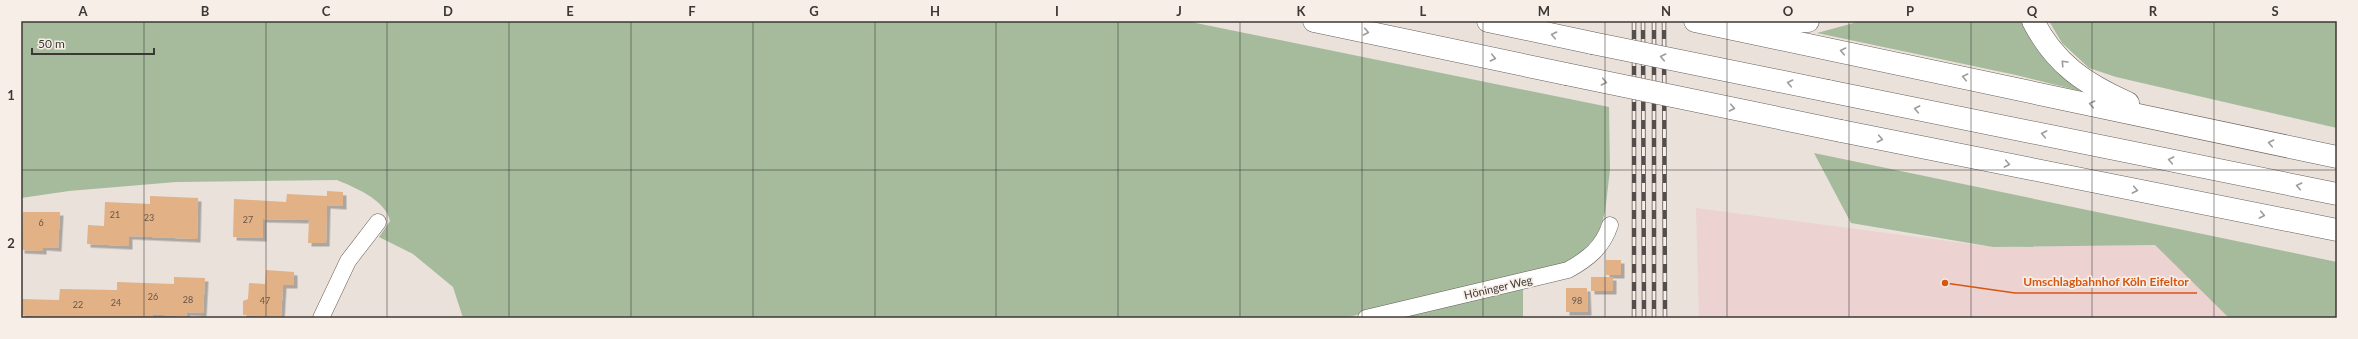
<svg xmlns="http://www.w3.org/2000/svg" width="2358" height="339" viewBox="0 0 2358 339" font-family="Lato,sans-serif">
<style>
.industrial{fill:#ecd2d0}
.green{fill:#a5bb9c}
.building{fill:#e2b186;filter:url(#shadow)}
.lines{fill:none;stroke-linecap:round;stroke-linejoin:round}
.minor-casing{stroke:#675f59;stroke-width:17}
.motorway-casing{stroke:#675f59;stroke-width:23}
.minor{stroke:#fff;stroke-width:16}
.motorway{stroke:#fff;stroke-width:22}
.rail-casing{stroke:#534e4b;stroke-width:4.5}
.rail{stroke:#f7eee7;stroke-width:3;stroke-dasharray:9;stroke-linecap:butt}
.motorway-bridge-casing{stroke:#675f59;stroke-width:23;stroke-linecap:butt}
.motorway-bridge{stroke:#fff;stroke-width:22}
.oneway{stroke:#9e9c9a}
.grid{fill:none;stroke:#3c3835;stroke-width:1;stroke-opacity:0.55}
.labels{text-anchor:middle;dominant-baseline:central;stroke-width:3.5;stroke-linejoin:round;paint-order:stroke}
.number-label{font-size:9px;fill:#665649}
.street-label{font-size:11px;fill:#3c3835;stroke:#f7eee7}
.leader{fill:none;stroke:#d75610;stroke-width:1.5}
.callout-dot{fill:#d75610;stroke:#f7eee7;stroke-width:1.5}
.callout-label{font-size:12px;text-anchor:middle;font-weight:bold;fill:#d75610;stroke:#f7eee7;stroke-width:3.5;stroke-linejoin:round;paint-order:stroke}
.neatline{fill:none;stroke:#3c3835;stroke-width:1.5}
.grid-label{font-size:13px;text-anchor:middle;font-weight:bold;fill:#3c3835}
</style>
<defs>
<filter id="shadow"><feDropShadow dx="3.5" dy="3.5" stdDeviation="0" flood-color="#0004"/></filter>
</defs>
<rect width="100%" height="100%" fill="#eae1da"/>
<path class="industrial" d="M1696,208L1993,247L2155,245L2229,318H1699Z"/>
<g class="green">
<path d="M21,21H1186L1609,107L1610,170L1605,212L1598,235L1577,256L1566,263L1503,281L1344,318H463L453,287L413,254L379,237L390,221C386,200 354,187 337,180L176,182L69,191L21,198Z"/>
<path d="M1861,21H2025C2039,53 2053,70 2080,91L2016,75L1817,33Z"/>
<path d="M2049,21H2337V128L2116,77L2089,68L2062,43Z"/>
<path d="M1814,153L2337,262V318H2229L2155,245L1993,247L1851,223Z"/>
<path d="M1523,285V318H1385Z"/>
</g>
<g class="building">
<path d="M327,191L343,192V206L327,205L326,243H308L309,220L263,219V238L233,237L234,199L286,202L287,194L327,196Z"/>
<path d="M150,196L198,198L197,239L129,236V246L87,244L88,225L104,226L105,202L150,204Z"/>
<path d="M23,212H60L58,248L43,247V251L21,250Z"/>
<rect x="1606" y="260" width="15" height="15"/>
<path d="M266,270L294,272V285H283L281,318H258V316L243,315V301L248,299L249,283L265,284Z"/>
<path d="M174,277L205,278L203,313L187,312L186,317L153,314V318H58L21,315V299L59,300L60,289L117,290V282L174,284Z"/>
<rect x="1591" y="277" width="22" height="14"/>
<path d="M1566,288H1587L1588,312H1566Z"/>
</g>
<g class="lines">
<g class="minor-casing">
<g id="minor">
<path d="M321,318L348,261L378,222"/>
<path d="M1366,318L1568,270C1588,259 1603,247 1610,225"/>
</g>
</g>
<g class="motorway-casing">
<g id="motorway">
<path d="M1314,21L1566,74"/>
<path d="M1488,21L1592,43"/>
<path d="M1695,21L2337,157"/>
<path d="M2033,21C2055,64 2085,84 2128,103"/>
<path d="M1750,22L1808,21"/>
<path d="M1828,91L2337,194"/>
<path d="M1841,131L2337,230"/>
</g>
</g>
<use href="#minor" class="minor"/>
<use href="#motorway" class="motorway"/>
<g class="rail-casing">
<g id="rail">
<path d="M1634,21V318"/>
<path d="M1643,21L1644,318"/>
<path d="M1654,21V318"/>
<path d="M1664,21L1665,318"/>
</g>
</g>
<use href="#rail" class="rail"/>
<g class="motorway-bridge-casing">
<g id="motorway-bridge">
<path d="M1592,43L1828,91"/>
<path d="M1566,74L1841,131"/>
</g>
</g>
<use href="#motorway-bridge" class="motorway-bridge"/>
</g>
<defs><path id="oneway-chevron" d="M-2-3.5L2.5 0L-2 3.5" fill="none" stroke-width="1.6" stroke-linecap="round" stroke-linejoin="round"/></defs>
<g class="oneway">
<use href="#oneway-chevron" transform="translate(1366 32) rotate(12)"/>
<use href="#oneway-chevron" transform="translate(1554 35) rotate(-168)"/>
<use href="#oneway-chevron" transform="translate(1843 51) rotate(-168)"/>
<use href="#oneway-chevron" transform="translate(1663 57) rotate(-168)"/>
<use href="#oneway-chevron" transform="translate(1493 58) rotate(12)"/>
<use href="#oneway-chevron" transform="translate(2064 63) rotate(-133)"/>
<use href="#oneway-chevron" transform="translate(1965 77) rotate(-168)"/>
<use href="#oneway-chevron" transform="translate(1604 82) rotate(12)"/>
<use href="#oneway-chevron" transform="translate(1790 83) rotate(-168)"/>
<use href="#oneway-chevron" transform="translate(2092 104) rotate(-168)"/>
<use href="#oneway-chevron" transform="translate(1732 108) rotate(12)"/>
<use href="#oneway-chevron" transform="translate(1917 109) rotate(-169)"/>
<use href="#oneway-chevron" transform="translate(2044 134) rotate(-169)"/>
<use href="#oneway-chevron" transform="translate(1880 139) rotate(11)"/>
<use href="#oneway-chevron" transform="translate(2271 143) rotate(-168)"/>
<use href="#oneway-chevron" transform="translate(2171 160) rotate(-169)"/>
<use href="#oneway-chevron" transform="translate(2007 164) rotate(11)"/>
<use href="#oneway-chevron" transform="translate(2299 186) rotate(-168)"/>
<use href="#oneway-chevron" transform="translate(2135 190) rotate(11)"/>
<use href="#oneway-chevron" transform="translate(2262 215) rotate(11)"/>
</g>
<path class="grid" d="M144,21V318M266,21V318M387,21V318M509,21V318M631,21V318M753,21V318M875,21V318M996,21V318M1118,21V318M1240,21V318M1362,21V318M1483,21V318M1605,21V318M1727,21V318M1849,21V318M1971,21V318M2092,21V318M2214,21V318M21,170H2337"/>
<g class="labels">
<g class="number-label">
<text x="115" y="214">21</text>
<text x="149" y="217">23</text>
<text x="248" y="219">27</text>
<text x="41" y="222">6</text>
<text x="153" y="296">26</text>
<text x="188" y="299">28</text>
<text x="265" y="300">47</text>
<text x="1577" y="300">98</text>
<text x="116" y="302">24</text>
<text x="78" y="304">22</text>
</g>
<g class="street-label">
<text transform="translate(1498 287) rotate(-13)">Höninger Weg</text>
</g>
</g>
<path class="leader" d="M1945 283L2015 293H2197"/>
<circle class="callout-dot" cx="1945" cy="283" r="4"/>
<g class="callout-label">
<text x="2106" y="286">Umschlagbahnhof Köln Eifeltor</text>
</g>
<rect width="2358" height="339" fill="none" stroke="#f7eee7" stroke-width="44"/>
<path d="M32 48v6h122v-6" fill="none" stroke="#3c3835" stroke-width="2"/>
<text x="38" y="48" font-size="12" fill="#3c3835" stroke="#f7eee7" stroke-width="3" paint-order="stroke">50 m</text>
<rect x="22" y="22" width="2314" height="295" class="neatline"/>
<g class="grid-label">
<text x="83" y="16">A</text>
<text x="205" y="16">B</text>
<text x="326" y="16">C</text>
<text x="448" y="16">D</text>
<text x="570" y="16">E</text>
<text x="692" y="16">F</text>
<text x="814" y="16">G</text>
<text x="935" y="16">H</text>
<text x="1057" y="16">I</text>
<text x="1179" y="16">J</text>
<text x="1301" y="16">K</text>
<text x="1423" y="16">L</text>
<text x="1544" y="16">M</text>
<text x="1666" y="16">N</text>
<text x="1788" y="16">O</text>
<text x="1910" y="16">P</text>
<text x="2032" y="16">Q</text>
<text x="2153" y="16">R</text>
<text x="2275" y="16">S</text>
<text x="11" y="100">1</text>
<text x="11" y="248">2</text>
</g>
</svg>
